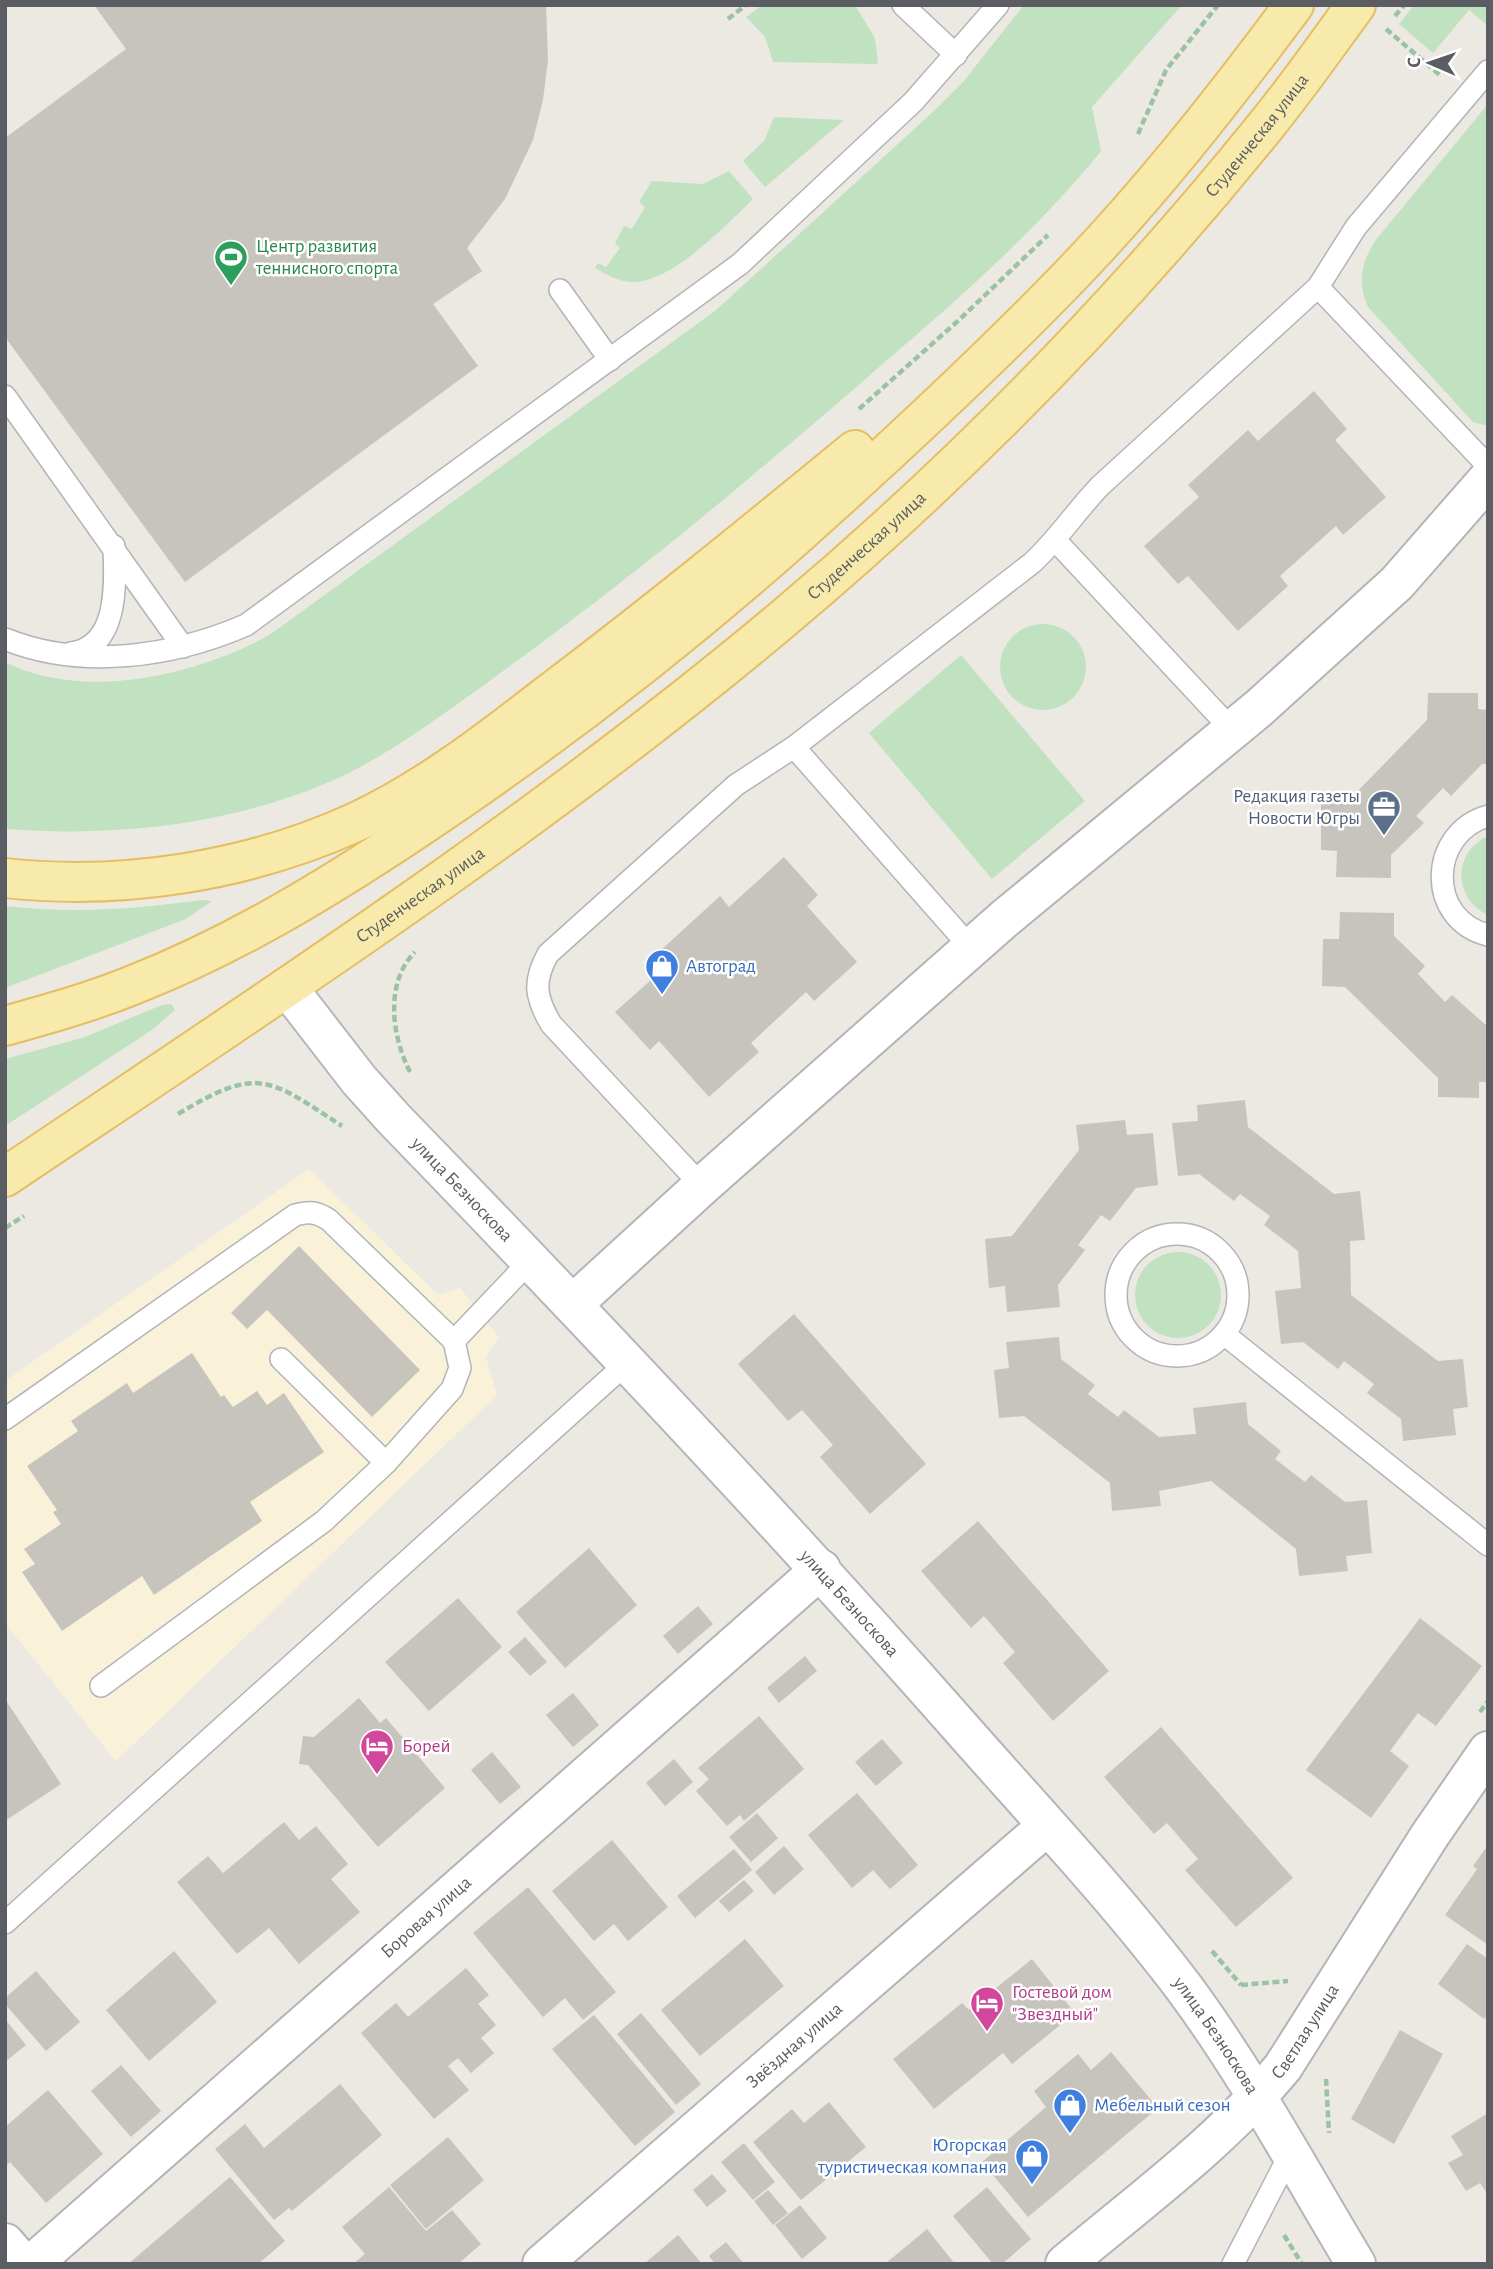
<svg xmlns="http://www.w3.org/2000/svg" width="1493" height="2269" viewBox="0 0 1493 2269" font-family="'Alegreya Sans',sans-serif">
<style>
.commercial{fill:#faf2d8}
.green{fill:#c0e2c0}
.building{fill:#c7c4be}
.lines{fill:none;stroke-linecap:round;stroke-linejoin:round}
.service-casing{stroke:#b2b4b8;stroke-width:24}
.minor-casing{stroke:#b2b4b8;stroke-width:42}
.secondary-casing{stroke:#b3b6bb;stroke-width:42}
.primary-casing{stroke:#e5be61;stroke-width:42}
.path{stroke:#9ac2a4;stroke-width:4.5;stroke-dasharray:7 3.5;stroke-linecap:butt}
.service{stroke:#fff;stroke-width:21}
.minor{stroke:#fff;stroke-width:38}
.secondary{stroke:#fff;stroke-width:38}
.primary{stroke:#f8eaab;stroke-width:38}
.labels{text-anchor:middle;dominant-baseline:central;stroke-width:5;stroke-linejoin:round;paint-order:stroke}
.street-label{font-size:19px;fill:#5a5d61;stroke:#fff}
.leisure-label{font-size:19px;fill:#27864d;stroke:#fff;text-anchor:start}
.service-label{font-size:19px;fill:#4e5e75;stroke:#fff;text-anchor:end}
.shop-label{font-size:19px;fill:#366cbe;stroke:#fff;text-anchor:start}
.hotel-label{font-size:19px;fill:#b23c85;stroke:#fff;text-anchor:start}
</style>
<rect width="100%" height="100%" fill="#ece9e2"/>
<path class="commercial" d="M309,1169L438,1295L460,1288L499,1337L486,1358L497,1395L116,1761L5,1623V1381Z"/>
<g class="green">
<path d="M762,5H855L875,38L878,64L773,62L765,37L746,17Z"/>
<path d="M1024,5H1182L1092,107L1101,151C1038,229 962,296 886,361C819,420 751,477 682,534C616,587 549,638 480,688C432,722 381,760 327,783C225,826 114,837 5,829V662C84,702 198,675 271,634L715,311L935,110L963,82Z"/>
<path d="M1414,5H1488V26L1469,10L1433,53L1399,24Z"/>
<path d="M1488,104V426L1473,422L1368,307C1357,283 1361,263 1375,241Z"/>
<path d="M774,117L844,120L765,187L743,161L764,141Z"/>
<path d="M729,171L753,199C726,225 670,285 630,282C617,281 606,274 595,268L598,263L606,267L620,248L615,243L624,226L632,229L645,207L639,202L652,181L703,184Z"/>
<circle cx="1043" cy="667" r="43"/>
<path d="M961,655L1085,801L992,879L869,733Z"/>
<path d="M1488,836V915C1453,899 1452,852 1488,836Z"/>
<path d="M202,900L212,901L186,919L5,988V906C71,914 136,909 202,900Z"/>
<path d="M171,1004L175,1010L152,1030L5,1126V1059L85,1037L162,1005Z"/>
<circle cx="1178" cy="1295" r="43"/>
</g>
<g class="building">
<path d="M94,5H546L548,60L543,100L533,140L505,199L467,248L482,271L433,304L478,366L185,582L5,337V138L126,49Z"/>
<path d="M1314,391L1347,429L1335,440L1386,497L1343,535L1336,526L1280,576L1288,586L1238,631L1188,576L1178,584L1144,546L1199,497L1188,485L1248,430L1258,441Z"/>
<path d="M1428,693H1478V709L1488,710V764H1482L1451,796L1443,788L1416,816L1424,823L1391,855V878L1336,877L1337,851L1321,850V800H1349L1427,720Z"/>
<path d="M784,857L818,895L807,906L857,962L814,1001L806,992L751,1043L759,1052L709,1097L659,1041L650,1050L615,1012L670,963L660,951L720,896L729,907Z"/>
<path d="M1340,912L1394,913V936L1425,966L1418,974L1445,1002L1452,995L1488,1027V1082H1479V1098L1438,1097V1078L1345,987L1322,986L1323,939H1339Z"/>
<path d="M1245,1100L1248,1127L1334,1194L1360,1191L1365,1240L1350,1241L1351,1295L1438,1361L1463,1359L1468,1407L1453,1409L1456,1435L1403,1441L1401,1419L1367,1393L1374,1384L1344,1361L1338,1369L1303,1342L1281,1344L1275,1291L1301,1288L1298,1251L1264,1225L1270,1216L1240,1194L1234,1201L1199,1174L1178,1176L1172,1123L1198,1121L1197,1105Z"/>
<path d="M1125,1120L1127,1135L1153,1133L1158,1185L1136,1188L1110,1221L1101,1215L1078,1245L1085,1250L1058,1285L1060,1307L1007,1312L1005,1286L989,1288L985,1239L1012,1236L1079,1150L1076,1125Z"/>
<path d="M299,1246L420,1370L372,1417L267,1310L247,1329L231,1313Z"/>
<path d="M794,1314L926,1464L870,1514L820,1457L833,1445L802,1410L788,1421L738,1364Z"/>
<path d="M1059,1337L1061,1359L1095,1385L1088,1394L1118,1417L1124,1410L1159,1437L1196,1434L1193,1408L1246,1402L1248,1424L1281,1451L1275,1459L1305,1482L1311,1475L1345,1502L1367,1500L1372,1553L1346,1556L1348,1571L1299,1576L1296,1549L1211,1481L1159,1491L1161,1506L1112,1511L1110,1483L1024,1416L999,1418L994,1370L1009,1368L1006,1342Z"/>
<path d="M192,1353L221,1397L224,1395L233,1407L257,1391L267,1405L284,1393L324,1452L250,1502L262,1521L154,1595L142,1576L62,1631L22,1572L35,1564L24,1549L61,1524L53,1512L57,1510L27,1466L78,1431L71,1421L127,1383L133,1393Z"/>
<path d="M978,1521L1109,1671L1053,1721L1003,1663L1015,1652L984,1616L971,1628L921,1571Z"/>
<path d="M589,1548L637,1605L565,1668L516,1612Z"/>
<path d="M458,1598L502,1647L429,1711L385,1662Z"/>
<path d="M698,1606L713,1624L678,1654L663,1636Z"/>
<path d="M1420,1618L1482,1666L1436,1726L1418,1713L1390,1751L1409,1766L1371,1818L1306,1770Z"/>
<path d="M525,1637L547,1662L530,1676L508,1652Z"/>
<path d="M805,1656L817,1671L779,1703L767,1688Z"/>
<path d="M573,1693L599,1725L573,1747L546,1715Z"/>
<path d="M359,1698L380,1723L386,1718L445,1788L378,1847L308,1765L299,1764L303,1736L314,1737Z"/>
<path d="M5,1699L61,1784L5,1821Z"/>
<path d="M759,1716L804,1769L744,1821L740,1815L727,1826L696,1791L709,1779L698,1768Z"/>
<path d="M1161,1727L1293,1878L1236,1927L1185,1870L1198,1859L1167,1823L1154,1834L1104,1777Z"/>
<path d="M882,1739L903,1763L876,1786L855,1762Z"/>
<path d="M492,1752L521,1787L500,1804L471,1770Z"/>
<path d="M674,1759L693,1782L665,1806L646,1783Z"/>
<path d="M857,1793L918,1865L890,1889L873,1870L852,1888L808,1835Z"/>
<path d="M757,1813L778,1838L751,1862L729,1837Z"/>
<path d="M284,1822L299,1840L316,1826L348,1864L331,1879L360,1912L299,1964L269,1928L237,1954L177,1882L208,1856L223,1873Z"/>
<path d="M612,1840L668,1907L628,1941L614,1924L594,1941L552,1891Z"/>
<path d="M1488,1845V1945L1445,1915L1477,1869L1473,1866Z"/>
<path d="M784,1846L804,1869L774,1895L755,1872Z"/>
<path d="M734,1849L752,1870L695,1918L677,1896Z"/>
<path d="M744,1880L754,1891L729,1912L719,1901Z"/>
<path d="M528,1887L616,1992L583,2020L565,1998L543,2017L473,1933Z"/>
<path d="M745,1939L784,1986L700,2056L661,2010Z"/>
<path d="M1467,1944L1488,1959V2014L1484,2019L1438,1984Z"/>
<path d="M174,1951L217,2002L149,2061L106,2010Z"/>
<path d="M1032,1959L1075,2013L1012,2064L1003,2053L934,2109L893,2059L962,2003L969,2010Z"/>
<path d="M466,1968L489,1995L478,2004L496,2025L481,2038L494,2053L471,2073L458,2058L448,2066L469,2090L434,2119L361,2033L396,2003L408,2017Z"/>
<path d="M36,1971L80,2022L46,2051L5,2004V1998Z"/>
<path d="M641,2013L701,2084L676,2105L617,2034Z"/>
<path d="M594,2015L675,2112L635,2146L552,2049Z"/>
<path d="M5,2019L26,2045L5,2062Z"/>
<path d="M1400,2030L1443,2054L1394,2144L1351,2119Z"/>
<path d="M1111,2052L1158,2108L1028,2217L982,2162L1046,2107L1034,2091L1078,2054L1091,2070Z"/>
<path d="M121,2065L161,2111L131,2137L91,2091Z"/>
<path d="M340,2084L382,2135L292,2211L289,2208L274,2220L215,2149L245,2124L264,2148Z"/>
<path d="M48,2090L103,2154L46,2203L10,2162L5,2167V2127Z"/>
<path d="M829,2102L866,2147L801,2200L753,2142L792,2109L804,2123Z"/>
<path d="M1488,2113V2195L1480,2183L1466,2191L1448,2163L1463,2155L1451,2136Z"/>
<path d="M448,2137L484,2180L426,2229L390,2185Z"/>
<path d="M744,2143L775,2182L753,2200L721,2162Z"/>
<path d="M712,2174L727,2191L707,2207L693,2190Z"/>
<path d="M230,2177L285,2241L258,2264H128Z"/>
<path d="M389,2187L426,2231L452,2210L481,2244L458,2264H353L365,2254L342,2227Z"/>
<path d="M987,2187L1031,2239L1002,2264H993L953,2216Z"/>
<path d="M768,2190L788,2213L773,2225L754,2201Z"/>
<path d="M800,2205L827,2238L802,2259L775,2225Z"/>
<path d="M927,2229L955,2264H885Z"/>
<path d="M678,2235L702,2264H644Z"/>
<path d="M726,2242L744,2264H715L709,2256Z"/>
</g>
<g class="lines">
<g class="service-casing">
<g id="service">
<path d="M903,5L956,55"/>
<path d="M1318,287L1488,466"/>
<path d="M560,290L610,360"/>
<path d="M5,396L183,647"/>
<path d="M1056,541L1233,731"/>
<path d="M5,639C82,670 172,657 246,625L740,264L913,102L998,5"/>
<path d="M71,653C120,647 115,581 114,546"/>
<path d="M794,747L971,948"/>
<path d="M1488,816C1428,833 1426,920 1488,935"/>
<path d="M702,1186L551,1024C535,997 533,981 548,954L736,785L794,747L1032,563C1058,539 1076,511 1100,486L1318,287L1356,227L1488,71"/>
<circle cx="1177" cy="1295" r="61"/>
<path d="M1224,1334L1488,1545"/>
<path d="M281,1359L386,1463"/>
<path d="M5,1419L295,1215C309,1211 317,1212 329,1220L454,1341"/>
<path d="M101,1686L324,1521L386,1463L452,1389L460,1368L454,1341L531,1260"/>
<path d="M5,1923L628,1362"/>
<path d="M1233,2264L1290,2154"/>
</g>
</g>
<g class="minor-casing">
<g id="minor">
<path d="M573,1304L702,1186L1004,919L1259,708L1397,583L1488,479"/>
<path d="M5,2243L23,2264"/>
<path id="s1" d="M32,2264L821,1569"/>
<path id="s2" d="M542,2264L1047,1826"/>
<path id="s3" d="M1065,2264C1140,2201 1221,2142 1283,2067L1430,1835L1488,1751"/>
</g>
</g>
<g class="secondary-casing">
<g id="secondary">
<path id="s4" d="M287,987L359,1080L394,1119C585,1316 773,1515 954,1720C1032,1809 1114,1895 1185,1989C1249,2076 1300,2171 1356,2264"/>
</g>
</g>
<g class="primary-casing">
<g id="primary">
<path d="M5,878C123,891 248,871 356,822C427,789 492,738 554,690C656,613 756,531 855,450"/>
<path d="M5,1026C48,1014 91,1002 133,985C235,945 328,888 418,828C551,739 677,642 796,536C890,452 982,367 1070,276C1151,192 1224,99 1294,5"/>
<path id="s5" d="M5,1177C270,999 539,824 784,618C959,471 1120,306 1264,128C1296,89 1326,46 1356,5"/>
</g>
</g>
<g class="path">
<path d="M1395,16L1404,5"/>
<path d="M728,19L746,5"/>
<path d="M1386,29L1441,76"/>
<path d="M1138,134L1166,70L1218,5"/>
<path d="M859,409L959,320L1048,235"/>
<path d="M410,1072C392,1037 384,983 415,952"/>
<path d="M178,1114C258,1066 267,1077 342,1126"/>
<path d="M5,1228L24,1216"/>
<path d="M1480,1712L1488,1701"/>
<path d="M1212,1951L1241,1985"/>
<path d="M1241,1985L1288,1981"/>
<path d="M1326,2079L1329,2133"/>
<path d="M1284,2235L1302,2264"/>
</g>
<use href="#service" class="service"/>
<use href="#minor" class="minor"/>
<use href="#secondary" class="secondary"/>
<use href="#primary" class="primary"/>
</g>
<defs>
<g id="stadium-pin" transform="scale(1.75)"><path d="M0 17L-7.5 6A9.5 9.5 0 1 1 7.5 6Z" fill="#2e9e5b" stroke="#fff"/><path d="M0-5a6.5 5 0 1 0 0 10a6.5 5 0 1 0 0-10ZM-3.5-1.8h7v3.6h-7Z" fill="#fff"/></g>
<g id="office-pin" transform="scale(1.75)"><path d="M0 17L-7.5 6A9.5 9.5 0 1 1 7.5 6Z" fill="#5c6f8a" stroke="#fff"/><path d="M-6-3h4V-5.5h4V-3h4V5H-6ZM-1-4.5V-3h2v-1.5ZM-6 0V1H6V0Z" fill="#fff"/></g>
<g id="shop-pin" transform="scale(1.75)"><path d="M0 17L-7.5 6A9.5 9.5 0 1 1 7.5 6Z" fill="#3f7fe0" stroke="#fff"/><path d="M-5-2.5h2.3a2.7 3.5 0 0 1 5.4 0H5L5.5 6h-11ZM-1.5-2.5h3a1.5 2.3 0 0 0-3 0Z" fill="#fff"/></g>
<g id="hotel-pin" transform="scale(1.75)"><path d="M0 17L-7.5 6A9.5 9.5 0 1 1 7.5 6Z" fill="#d1479c" stroke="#fff"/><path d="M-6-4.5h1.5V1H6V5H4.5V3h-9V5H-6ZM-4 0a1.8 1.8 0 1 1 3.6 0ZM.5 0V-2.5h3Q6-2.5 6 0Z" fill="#fff"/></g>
</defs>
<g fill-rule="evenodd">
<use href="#stadium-pin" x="231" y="257"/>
<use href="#office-pin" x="1384" y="807"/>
<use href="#shop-pin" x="662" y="966"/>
<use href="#hotel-pin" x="377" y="1746"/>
<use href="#hotel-pin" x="987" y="2003"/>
<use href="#shop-pin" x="1070" y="2105"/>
<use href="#shop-pin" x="1032" y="2156"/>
</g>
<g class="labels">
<g class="street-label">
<text stroke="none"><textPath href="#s5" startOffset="1636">Студенческая улица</textPath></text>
<text stroke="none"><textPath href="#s5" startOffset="1069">Студенческая улица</textPath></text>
<text stroke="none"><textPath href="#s5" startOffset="502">Студенческая улица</textPath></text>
<text stroke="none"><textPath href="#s4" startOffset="268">улица Безноскова</textPath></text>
<text stroke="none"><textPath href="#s4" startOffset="835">улица Безноскова</textPath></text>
<text stroke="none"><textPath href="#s1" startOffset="525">Боровая улица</textPath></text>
<text stroke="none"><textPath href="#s3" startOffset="336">Светлая улица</textPath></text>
<text stroke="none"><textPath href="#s4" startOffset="1402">улица Безноскова</textPath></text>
<text stroke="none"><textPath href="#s2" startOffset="334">Звёздная улица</textPath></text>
</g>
<g class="leisure-label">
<text x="256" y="246">Центр развития<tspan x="256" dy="22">теннисного спорта</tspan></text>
</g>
<g class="service-label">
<text x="1360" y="796">Редакция газеты<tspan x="1360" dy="22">Новости Югры</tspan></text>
</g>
<g class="shop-label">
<text x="686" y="966">Автоград</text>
<text x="1094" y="2105">Мебельный сезон</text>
<text x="1007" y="2145" text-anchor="end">Югорская<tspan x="1007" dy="22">туристическая компания</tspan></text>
</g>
<g class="hotel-label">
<text x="402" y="1746">Борей</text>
<text x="1012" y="1992">Гостевой дом<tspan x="1012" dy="22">"Звездный"</tspan></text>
</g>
</g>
<rect width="1493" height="2269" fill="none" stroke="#5a5d61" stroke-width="14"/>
<g transform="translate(1430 63) rotate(272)" stroke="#ffffff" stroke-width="5" paint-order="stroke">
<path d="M0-5L12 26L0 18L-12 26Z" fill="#5a5d61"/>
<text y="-10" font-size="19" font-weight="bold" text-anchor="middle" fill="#5a5d61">С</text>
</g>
</svg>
